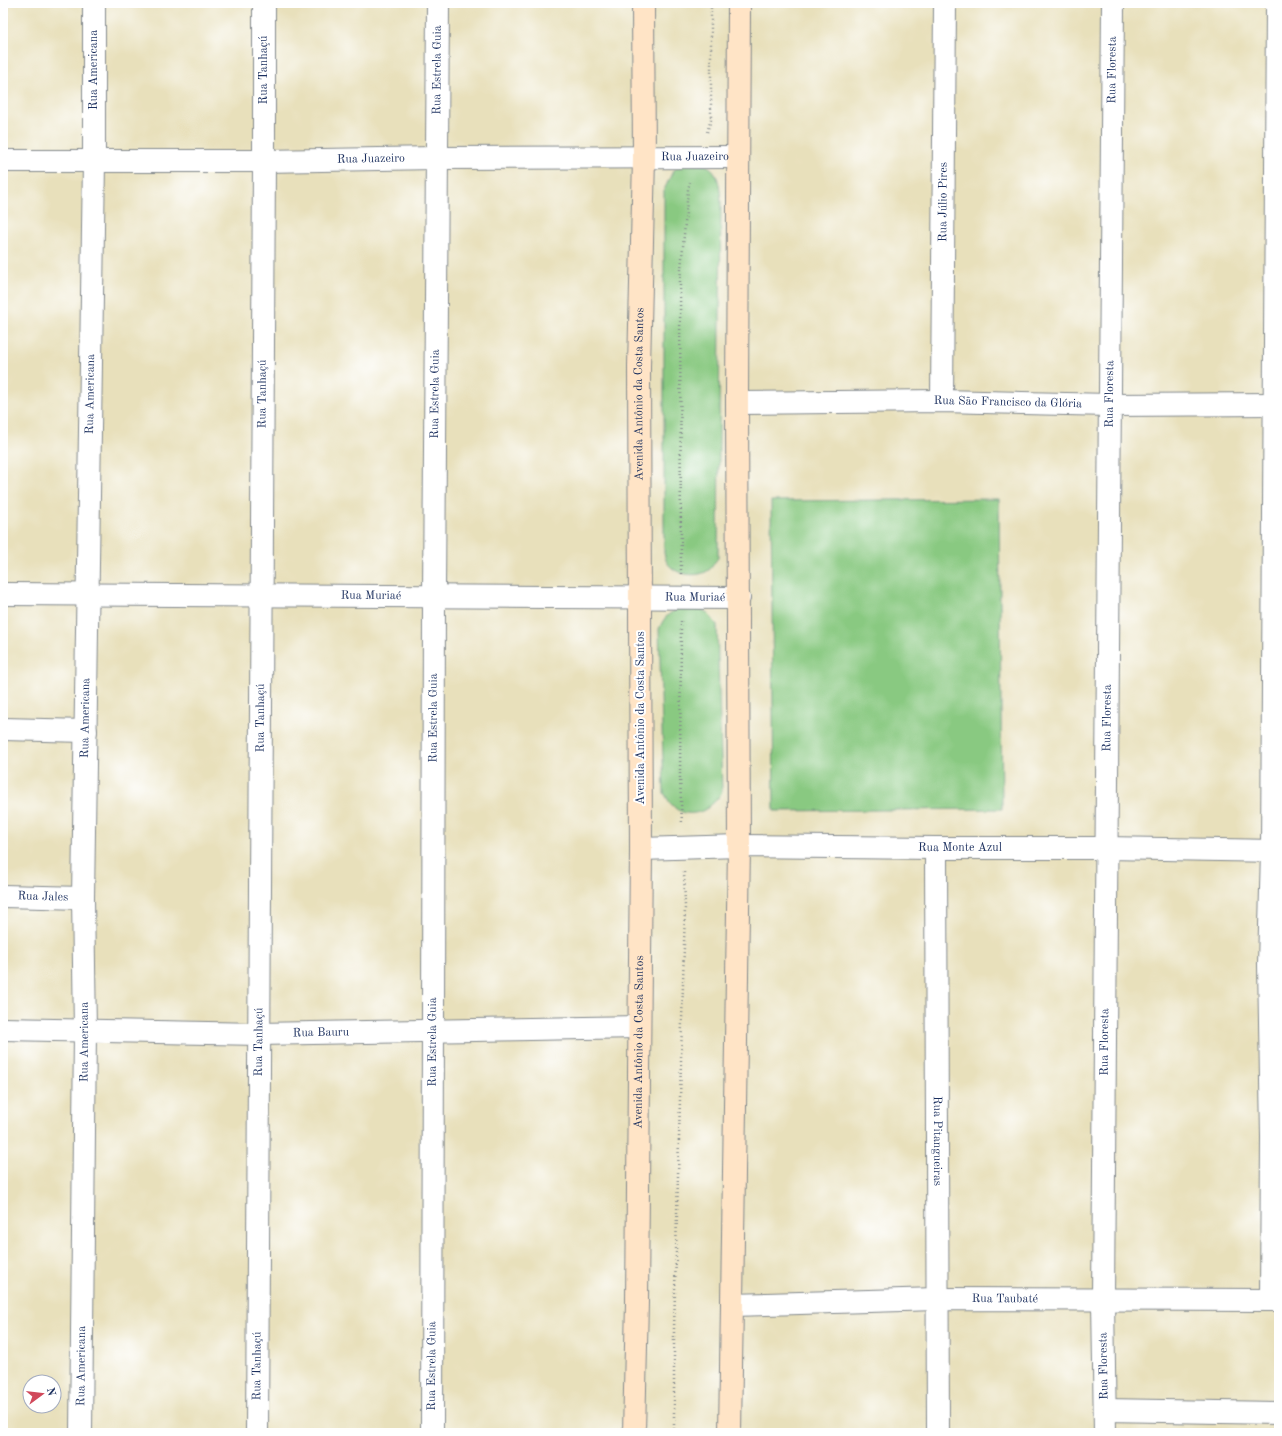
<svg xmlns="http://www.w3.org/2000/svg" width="1282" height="1436" viewBox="0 0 1282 1436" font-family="'Old Standard TT',serif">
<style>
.green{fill:#89c981;stroke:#527c70}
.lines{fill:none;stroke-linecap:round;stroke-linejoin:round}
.street-casing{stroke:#82888c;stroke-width:24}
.secondary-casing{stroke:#82888c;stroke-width:24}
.path{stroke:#82888c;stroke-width:2.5;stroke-dasharray:1 3;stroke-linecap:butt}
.street{stroke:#fff;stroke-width:22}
.secondary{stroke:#ffe4c6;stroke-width:22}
.labels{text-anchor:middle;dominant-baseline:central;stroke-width:4;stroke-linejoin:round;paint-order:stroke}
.street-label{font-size:12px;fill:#1b2f5e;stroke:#fff}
</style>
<rect width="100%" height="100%" fill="#fff"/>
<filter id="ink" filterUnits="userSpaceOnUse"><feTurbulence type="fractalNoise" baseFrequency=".025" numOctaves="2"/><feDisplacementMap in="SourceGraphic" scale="8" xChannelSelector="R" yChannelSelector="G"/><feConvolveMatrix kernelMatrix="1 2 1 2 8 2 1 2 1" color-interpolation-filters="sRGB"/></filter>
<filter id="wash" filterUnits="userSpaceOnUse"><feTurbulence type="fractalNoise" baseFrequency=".012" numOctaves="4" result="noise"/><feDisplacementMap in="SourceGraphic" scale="16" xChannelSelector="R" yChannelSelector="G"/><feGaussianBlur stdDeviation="0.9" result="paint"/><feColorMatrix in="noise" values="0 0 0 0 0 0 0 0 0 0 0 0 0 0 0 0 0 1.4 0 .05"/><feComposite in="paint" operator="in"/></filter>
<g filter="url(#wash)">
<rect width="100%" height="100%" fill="#e8e0bb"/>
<g class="green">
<path d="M683,163C690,164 698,164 705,165C719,169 720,189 721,201L718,558C715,561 713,566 710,569C700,578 678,576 669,565C666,562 665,557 664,553V190L673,171Z"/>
<path d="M999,499L1002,809L774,811L771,501Z"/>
<path d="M684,607C703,607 706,610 717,625L722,792C719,796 716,801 712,804C702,815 683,817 673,806C669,803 667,797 664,793L659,629C665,615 670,612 684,607Z"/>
</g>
</g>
<g filter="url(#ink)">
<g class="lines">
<g class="street-casing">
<g id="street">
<path id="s1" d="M3,161H264L436,158L738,157"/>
<path id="s2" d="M942,401L945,3"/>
<path id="s3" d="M737,403L942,401L1110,405L1279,404"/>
<path id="s4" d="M3,594L739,598"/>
<path d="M3,729L86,731"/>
<path id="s5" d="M936,848L938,1433"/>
<path id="s6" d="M641,849L739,846L936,848H1106L1279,851"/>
<path id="s7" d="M3,896L83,898"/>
<path id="s8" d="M3,1029L259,1034L639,1027"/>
<path d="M1271,1300L1272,1137L1269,964L1272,851L1277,3"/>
<path id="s9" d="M732,1305L937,1299L1279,1300"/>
<path d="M1105,1410L1279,1413"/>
<path id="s10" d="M81,1433L85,1031L83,898L94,161V3"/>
<path id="s11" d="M257,1433L264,161V3"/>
<path id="s12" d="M432,1433L434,597L438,3"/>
<path id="s13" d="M1105,1433L1103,1300L1113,3"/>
</g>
</g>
<g class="secondary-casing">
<g id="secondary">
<path id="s14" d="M634,1433L637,1302L641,849L639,367L644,158L643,3"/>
<path d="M730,1433L739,846L737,403L739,3"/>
</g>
</g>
<g class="path">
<path d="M707,132L711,120V3"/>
<path d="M681,574L680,281L688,189L690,182"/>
<path d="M681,621L680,778L682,824"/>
<path d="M674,1433V1329L685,907L684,871"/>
</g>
<use href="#street" class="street"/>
<use href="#secondary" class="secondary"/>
</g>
</g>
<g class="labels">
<g class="street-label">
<text transform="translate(94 70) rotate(-90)">Rua Americana</text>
<text transform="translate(264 70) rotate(-90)">Rua Tanhaçú</text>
<text stroke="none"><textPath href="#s12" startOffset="1363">Rua Estrela Guia</textPath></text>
<text stroke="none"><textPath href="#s13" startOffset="1363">Rua Floresta</textPath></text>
<text stroke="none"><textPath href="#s1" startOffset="692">Rua Juazeiro</textPath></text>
<text stroke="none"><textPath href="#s1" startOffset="368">Rua Juazeiro</textPath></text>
<text stroke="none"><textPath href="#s2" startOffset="199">Rua Júlio Pires</textPath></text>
<text stroke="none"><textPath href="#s10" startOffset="1039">Rua Americana</textPath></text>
<text stroke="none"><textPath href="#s11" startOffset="1039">Rua Tanhaçú</textPath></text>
<text stroke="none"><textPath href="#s12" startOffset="1039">Rua Estrela Guia</textPath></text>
<text stroke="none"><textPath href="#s14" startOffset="1039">Avenida Antônio da Costa Santos</textPath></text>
<text stroke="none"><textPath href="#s13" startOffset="1039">Rua Floresta</textPath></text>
<text stroke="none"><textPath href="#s3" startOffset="271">Rua São Francisco da Glória</textPath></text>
<text stroke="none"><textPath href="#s4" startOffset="368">Rua Muriaé</textPath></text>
<text stroke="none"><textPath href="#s4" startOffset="692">Rua Muriaé</textPath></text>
<text stroke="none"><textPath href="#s10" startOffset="715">Rua Americana</textPath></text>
<text stroke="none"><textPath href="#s11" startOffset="715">Rua Tanhaçú</textPath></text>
<text stroke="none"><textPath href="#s12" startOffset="715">Rua Estrela Guia</textPath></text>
<text transform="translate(641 718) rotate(-90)">Avenida Antônio da Costa Santos</text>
<text stroke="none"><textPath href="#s13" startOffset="715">Rua Floresta</textPath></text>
<text stroke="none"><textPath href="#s6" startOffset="319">Rua Monte Azul</textPath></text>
<text stroke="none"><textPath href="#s7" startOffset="40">Rua Jales</textPath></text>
<text stroke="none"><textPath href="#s8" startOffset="318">Rua Bauru</textPath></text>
<text stroke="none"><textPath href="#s10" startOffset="391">Rua Americana</textPath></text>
<text stroke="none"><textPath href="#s11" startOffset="391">Rua Tanhaçú</textPath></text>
<text stroke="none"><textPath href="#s12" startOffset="391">Rua Estrela Guia</textPath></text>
<text stroke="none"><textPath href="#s14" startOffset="391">Avenida Antônio da Costa Santos</textPath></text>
<text stroke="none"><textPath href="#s13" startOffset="391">Rua Floresta</textPath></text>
<text stroke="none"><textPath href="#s5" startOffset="293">Rua Pitangueiras</textPath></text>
<text stroke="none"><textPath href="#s9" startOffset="273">Rua Taubaté</textPath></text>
<text stroke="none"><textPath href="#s10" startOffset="67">Rua Americana</textPath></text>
<text stroke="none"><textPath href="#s11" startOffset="67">Rua Tanhaçú</textPath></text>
<text stroke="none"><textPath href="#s12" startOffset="67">Rua Estrela Guia</textPath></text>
<text transform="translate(1104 1366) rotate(-91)">Rua Floresta</text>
</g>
</g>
<rect width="1282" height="1436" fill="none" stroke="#fff" stroke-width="16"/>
<g transform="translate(42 1394) rotate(75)"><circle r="19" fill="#ffffff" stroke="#a4acbf"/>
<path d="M0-3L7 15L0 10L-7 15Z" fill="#d1495b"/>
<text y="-6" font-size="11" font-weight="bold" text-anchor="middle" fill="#1b2f5e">N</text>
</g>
</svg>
